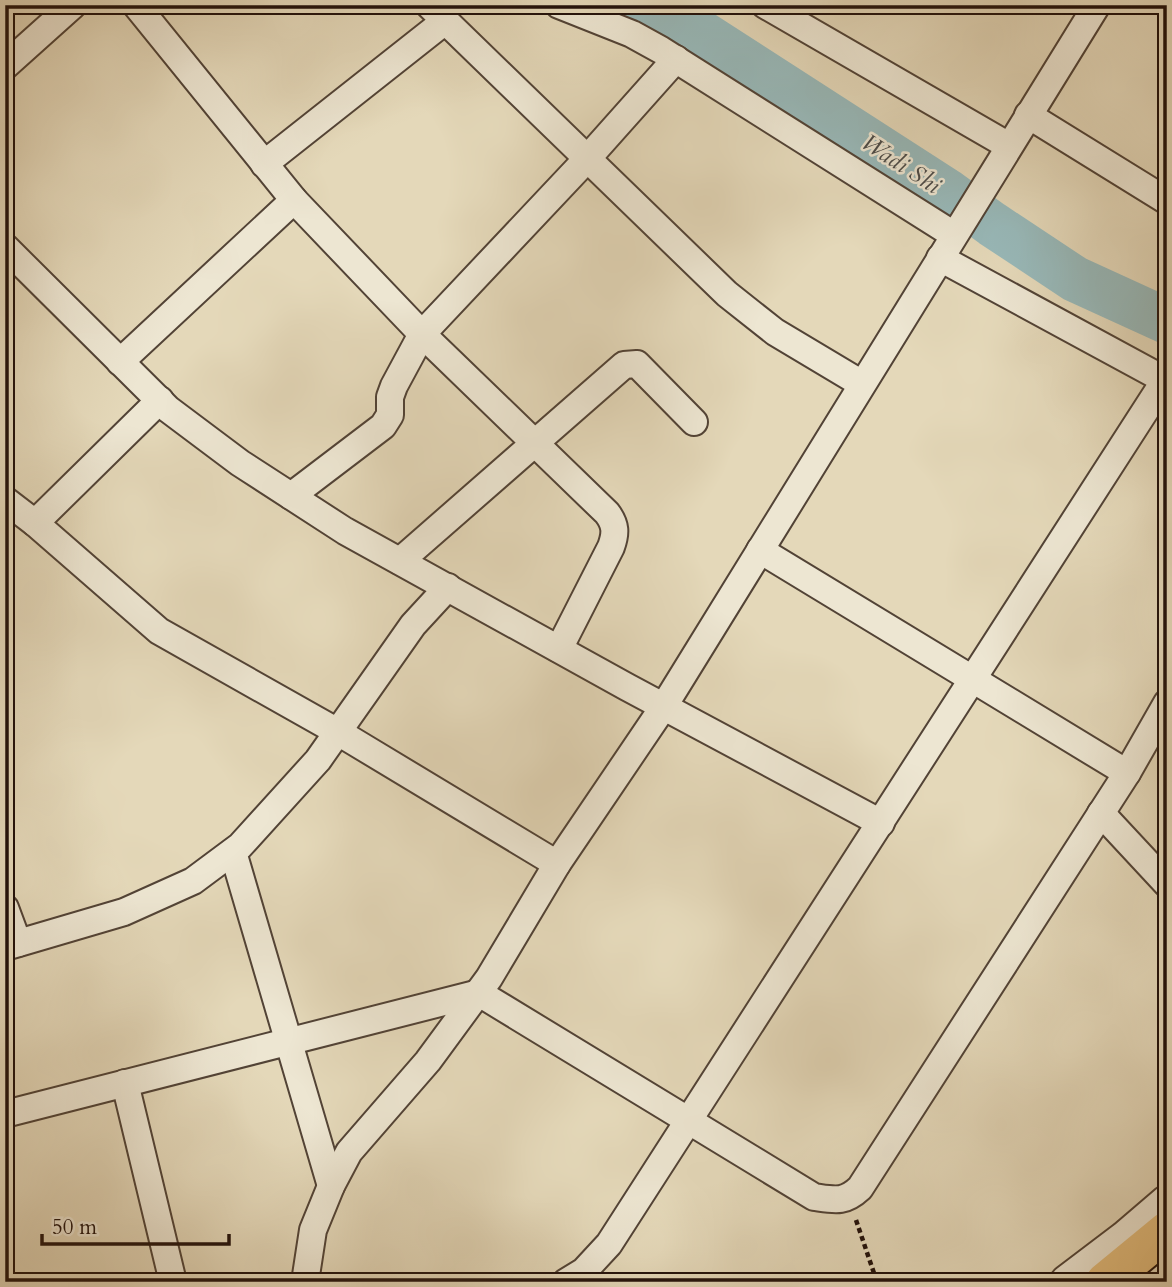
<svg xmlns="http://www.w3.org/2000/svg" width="1172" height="1287" viewBox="0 0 1172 1287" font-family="Cardo,serif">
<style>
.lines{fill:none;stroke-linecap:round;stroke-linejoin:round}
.river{stroke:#98b8b8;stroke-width:46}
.minor-casing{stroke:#524336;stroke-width:30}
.tertiary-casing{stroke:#524336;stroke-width:37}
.trunk-casing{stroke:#22110b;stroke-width:42}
.path{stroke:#22110b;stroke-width:4.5;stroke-dasharray:5 3.5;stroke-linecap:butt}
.minor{stroke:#ede6d2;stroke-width:26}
.tertiary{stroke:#ede6d2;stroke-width:33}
.trunk{stroke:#e2bc7c;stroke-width:38}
.labels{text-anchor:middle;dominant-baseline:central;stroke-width:5;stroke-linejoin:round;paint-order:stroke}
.water-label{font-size:24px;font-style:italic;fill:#4b4b48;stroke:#ede6d2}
</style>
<rect width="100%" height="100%" fill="#e4d8b9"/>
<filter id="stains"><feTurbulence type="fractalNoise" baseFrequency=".00286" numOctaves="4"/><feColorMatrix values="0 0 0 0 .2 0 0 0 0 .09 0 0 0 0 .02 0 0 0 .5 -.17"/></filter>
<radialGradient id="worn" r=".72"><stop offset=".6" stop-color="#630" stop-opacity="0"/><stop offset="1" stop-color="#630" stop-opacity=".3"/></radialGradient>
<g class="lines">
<path class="river" d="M638,5L675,16L948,192L992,224L1075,279L1167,321"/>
<g class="minor-casing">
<g id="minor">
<path d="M136,5L294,200L422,334L607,513C616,525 616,533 611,547L559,649"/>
<path d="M429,5L727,294L775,332L862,384"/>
<path d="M559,5L632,34L661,50L954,235"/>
<path d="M765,5L1009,146"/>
<path d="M5,66L73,5"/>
<path d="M1028,115L1167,201"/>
<path d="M264,164L445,21"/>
<path d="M5,247L168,409L240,463L345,531L627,687L881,823"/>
<path d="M940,258L1167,381"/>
<path d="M120,362L294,200"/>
<path d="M291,496L383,426L390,415V397L394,386L422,334L586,160L676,59"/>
<path d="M5,500L35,523L159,631L338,732L557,864"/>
<path d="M35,523L160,400"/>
<path d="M760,550L1127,773"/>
<path d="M400,561L624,365L637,364L694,422"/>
<path d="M1101,813L1167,884"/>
<path d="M233,852L331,1186"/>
<path d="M5,908L18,943"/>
<path d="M5,947L124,912L193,881L240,846L318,760L413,625L448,587"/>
<path d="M125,1083L173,1282"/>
<path d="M5,1114L479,993L814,1197C835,1200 844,1203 860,1188L1127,773L1167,703"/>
<path d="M305,1282L313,1230L331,1186L349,1152L428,1061L489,978L557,864L664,706L1097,5"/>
<path d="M566,1282L584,1271L609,1244L1165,380"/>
</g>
</g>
<g class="tertiary-casing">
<path id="tertiary" d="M1067,1282L1125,1238L1167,1202"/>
</g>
<g class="trunk-casing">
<path id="trunk" d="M1105,1282L1167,1231"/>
</g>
<path class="path" d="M856,1220L877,1282"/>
<use href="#minor" class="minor"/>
<use href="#tertiary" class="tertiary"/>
<use href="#trunk" class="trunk"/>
</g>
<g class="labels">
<g class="water-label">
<text transform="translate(901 164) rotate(33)">Wadi Shi</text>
</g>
</g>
<rect width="1172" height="1287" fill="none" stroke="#e4d8b9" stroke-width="28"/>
<rect x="7" y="7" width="1158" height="1273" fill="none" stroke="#22110b" stroke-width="3.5"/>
<rect x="14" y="14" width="1144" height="1259" fill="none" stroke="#22110b" stroke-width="2"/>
<path d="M42 1234v10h187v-10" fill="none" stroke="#22110b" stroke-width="3.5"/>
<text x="52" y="1234" font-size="21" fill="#22110b" stroke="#ede6d2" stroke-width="5" paint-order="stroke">50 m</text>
<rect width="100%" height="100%" filter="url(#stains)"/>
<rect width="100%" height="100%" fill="url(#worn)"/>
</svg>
